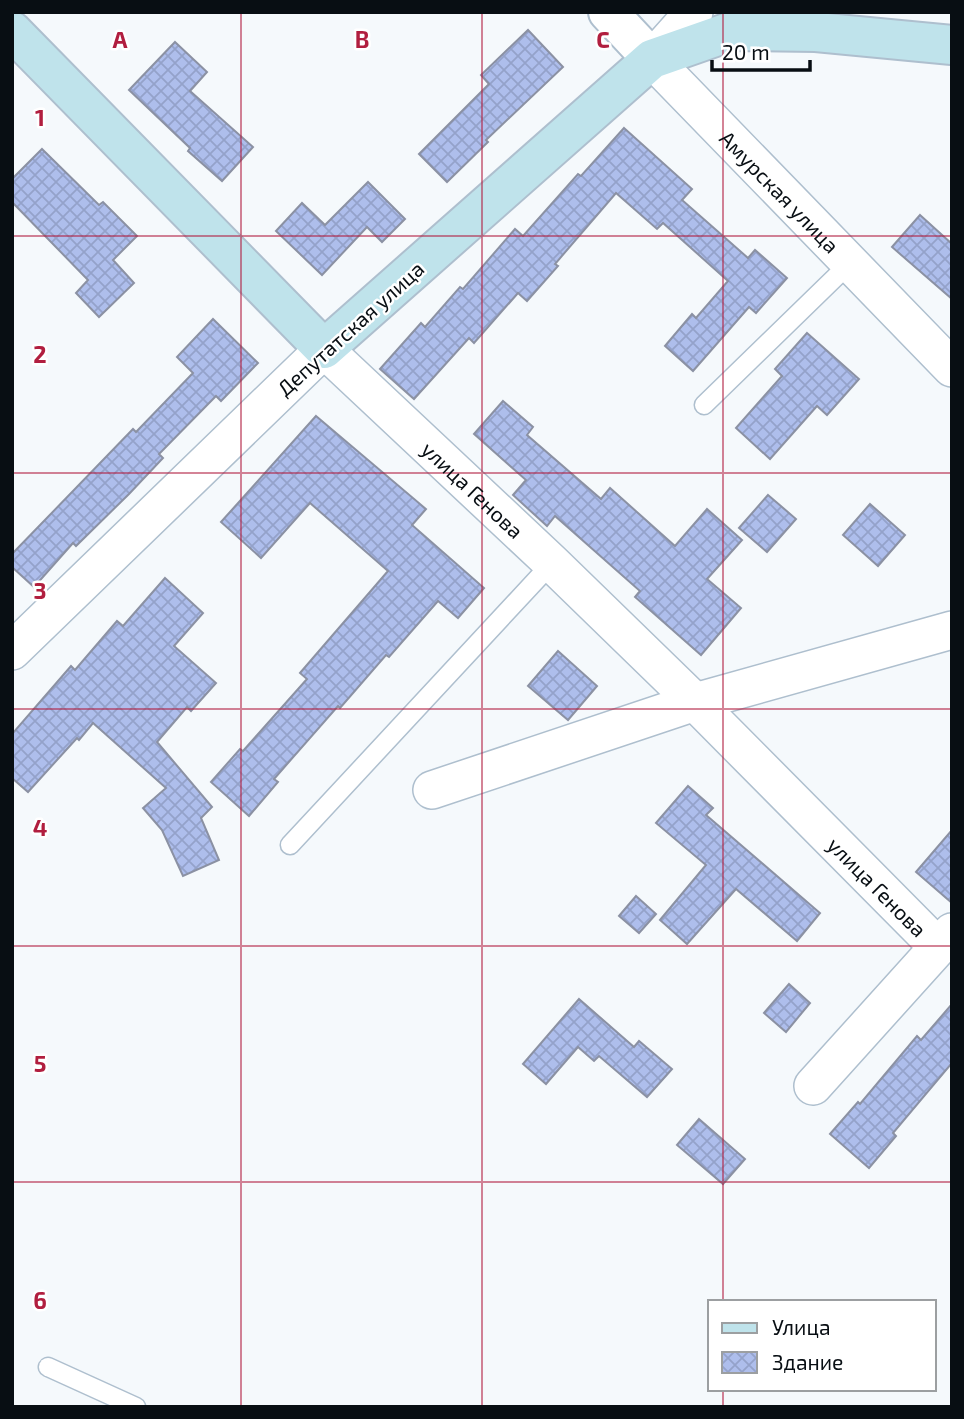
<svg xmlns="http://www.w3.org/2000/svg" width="964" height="1419" viewBox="0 0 964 1419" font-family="'Exo 2',sans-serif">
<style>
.building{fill:url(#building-cross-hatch);stroke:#8b91a3;stroke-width:2}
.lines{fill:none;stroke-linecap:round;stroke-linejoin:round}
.service-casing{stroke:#aebfce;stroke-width:21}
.minor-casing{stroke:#aebfce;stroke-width:40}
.tertiary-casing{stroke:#aebfce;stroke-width:42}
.secondary-casing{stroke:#aebfce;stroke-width:42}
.service{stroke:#fff;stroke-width:18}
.minor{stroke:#fff;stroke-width:37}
.tertiary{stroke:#fff;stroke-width:38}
.secondary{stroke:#bfe3eb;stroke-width:38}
.grid{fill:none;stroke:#b11e3f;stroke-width:2;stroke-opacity:0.55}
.labels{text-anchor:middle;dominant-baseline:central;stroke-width:5;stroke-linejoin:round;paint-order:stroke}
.street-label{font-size:21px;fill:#080e13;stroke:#fff}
.grid-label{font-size:23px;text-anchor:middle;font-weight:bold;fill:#b11e3f;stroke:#fff;stroke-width:5;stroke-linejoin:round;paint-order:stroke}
</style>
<defs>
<pattern id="building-cross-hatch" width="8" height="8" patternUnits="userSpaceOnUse" patternTransform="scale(1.75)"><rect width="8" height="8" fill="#aebeec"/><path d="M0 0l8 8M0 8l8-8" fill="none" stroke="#94a2ca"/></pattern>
</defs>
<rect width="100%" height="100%" fill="#f5f9fc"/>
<g class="building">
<path d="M528,30L563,67L486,140L488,142L447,182L419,154L489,84L481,75Z"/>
<path d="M175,42L207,72L190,91L253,147L222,181L188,151L190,148L129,90Z"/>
<path d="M624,128L692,189L682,200L748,258L755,250L787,278L756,313L749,307L693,371L665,346L692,314L696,318L728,281L663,223L657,229L616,193L555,264L558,266L527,301L518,293L474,343L469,338L414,399L380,369L421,323L425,327L460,287L463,289L515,229L523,236L578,174L581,176Z"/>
<path d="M42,149L99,205L103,202L137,236L113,260L134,283L99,317L76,293L88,280L12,202V179Z"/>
<path d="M368,182L405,219L382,242L367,227L322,275L276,231L302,203L325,225Z"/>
<path d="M920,215L952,244V299L892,247Z"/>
<path d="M213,319L258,363L221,401L216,396L159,454L163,458L129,494L76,546L73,543L34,587L12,567V554L133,429L136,432L193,373L177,357Z"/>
<path d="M807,333L859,379L827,415L817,406L770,459L736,428L782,376L775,369Z"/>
<path d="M503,401L533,427L527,435L601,499L610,488L675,546L707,509L742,540L707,579L741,608L701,655L635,597L640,591L555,516L547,526L513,495L526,480L474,434Z"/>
<path d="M316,416L426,509L412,525L484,588L458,618L438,601L389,657L386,655L340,708L338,706L274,779L278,782L249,816L211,782L240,749L243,751L307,679L300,673L388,571L310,503L261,558L221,522Z"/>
<path d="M768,495L796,519L767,552L739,528Z"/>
<path d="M870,504L905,535L878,566L843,535Z"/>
<path d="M165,578L203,613L174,646L216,683L191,711L187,707L157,742L212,807L201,818L219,860L183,876L162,830L143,808L166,788L93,723L79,740L77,738L28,792L12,778V734L71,666L75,670L117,621L123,626Z"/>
<path d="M558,651L597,686L568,720L528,686Z"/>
<path d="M688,786L713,808L706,815L820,913L797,941L736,889L687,944L660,920L706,865L656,823Z"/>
<path d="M952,830V903L916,872Z"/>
<path d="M636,896L656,914L639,933L619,916Z"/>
<path d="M789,984L810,1003L786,1032L764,1013Z"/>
<path d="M579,999L634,1047L639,1041L672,1069L647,1097L599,1056L594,1061L578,1047L546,1084L523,1064Z"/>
<path d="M952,1004V1063L893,1133L896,1136L869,1168L830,1134L858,1102L860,1104L917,1036L921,1040Z"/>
<path d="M699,1119L745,1159L723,1184L677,1145Z"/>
</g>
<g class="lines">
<g class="service-casing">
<g id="service">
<path d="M704,405L850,263"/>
<path d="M290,845L552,563"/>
<path d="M48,1367L136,1407"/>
</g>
</g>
<g class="minor-casing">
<g id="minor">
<path id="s1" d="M694,12L652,59L952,368"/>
<path id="s2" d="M12,651L324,349L552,563L695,702L937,946"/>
<path d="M432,790L695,702L952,630"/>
<path d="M813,1086L952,932"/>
</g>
</g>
<g class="tertiary-casing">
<path id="tertiary" d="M608,12L652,59"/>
</g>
<g class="secondary-casing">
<path id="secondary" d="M12,31L324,349L652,59L732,31L816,32L952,45"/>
</g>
<use href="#service" class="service"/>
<use href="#minor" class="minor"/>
<use href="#tertiary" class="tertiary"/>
<use href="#secondary" class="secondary"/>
</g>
<path class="grid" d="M241,12V1407M482,12V1407M723,12V1302M12,236H952M12,473H952M12,709H952M12,946H952M12,1182H952M723,1389V1407"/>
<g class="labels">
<g class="street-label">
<text stroke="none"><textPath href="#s1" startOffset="247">Амурская улица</textPath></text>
<text transform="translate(350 328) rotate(-42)">Депутатская улица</text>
<text stroke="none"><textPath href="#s2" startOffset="639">улица Генова</textPath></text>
<text stroke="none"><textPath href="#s2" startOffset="1206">улица Генова</textPath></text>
</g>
</g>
<g class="grid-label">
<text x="120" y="48">A</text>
<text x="362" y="48">B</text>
<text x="603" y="48">C</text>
<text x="40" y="126">1</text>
<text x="40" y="363">2</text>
<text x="40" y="599">3</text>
<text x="40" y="836">4</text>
<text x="40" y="1072">5</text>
<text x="40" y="1309">6</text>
</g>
<rect width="964" height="1419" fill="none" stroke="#080e13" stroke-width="28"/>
<rect x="708" y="1300" width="228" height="91" fill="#ffffff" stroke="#9c9fa1" stroke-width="2"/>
<rect x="722" y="1323" width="35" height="10" fill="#bfe3eb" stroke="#9c9fa1" stroke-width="2"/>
<text x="772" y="1335" font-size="21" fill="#080e13">Улица</text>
<rect x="722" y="1352" width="35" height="21" fill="url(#building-cross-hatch)" stroke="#9c9fa1" stroke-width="2"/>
<text x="772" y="1370" font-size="21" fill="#080e13">Здание</text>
<path d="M712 60v10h98v-10" fill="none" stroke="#080e13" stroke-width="3.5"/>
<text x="722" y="60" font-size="21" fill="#080e13" stroke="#ffffff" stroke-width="5" paint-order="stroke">20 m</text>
</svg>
